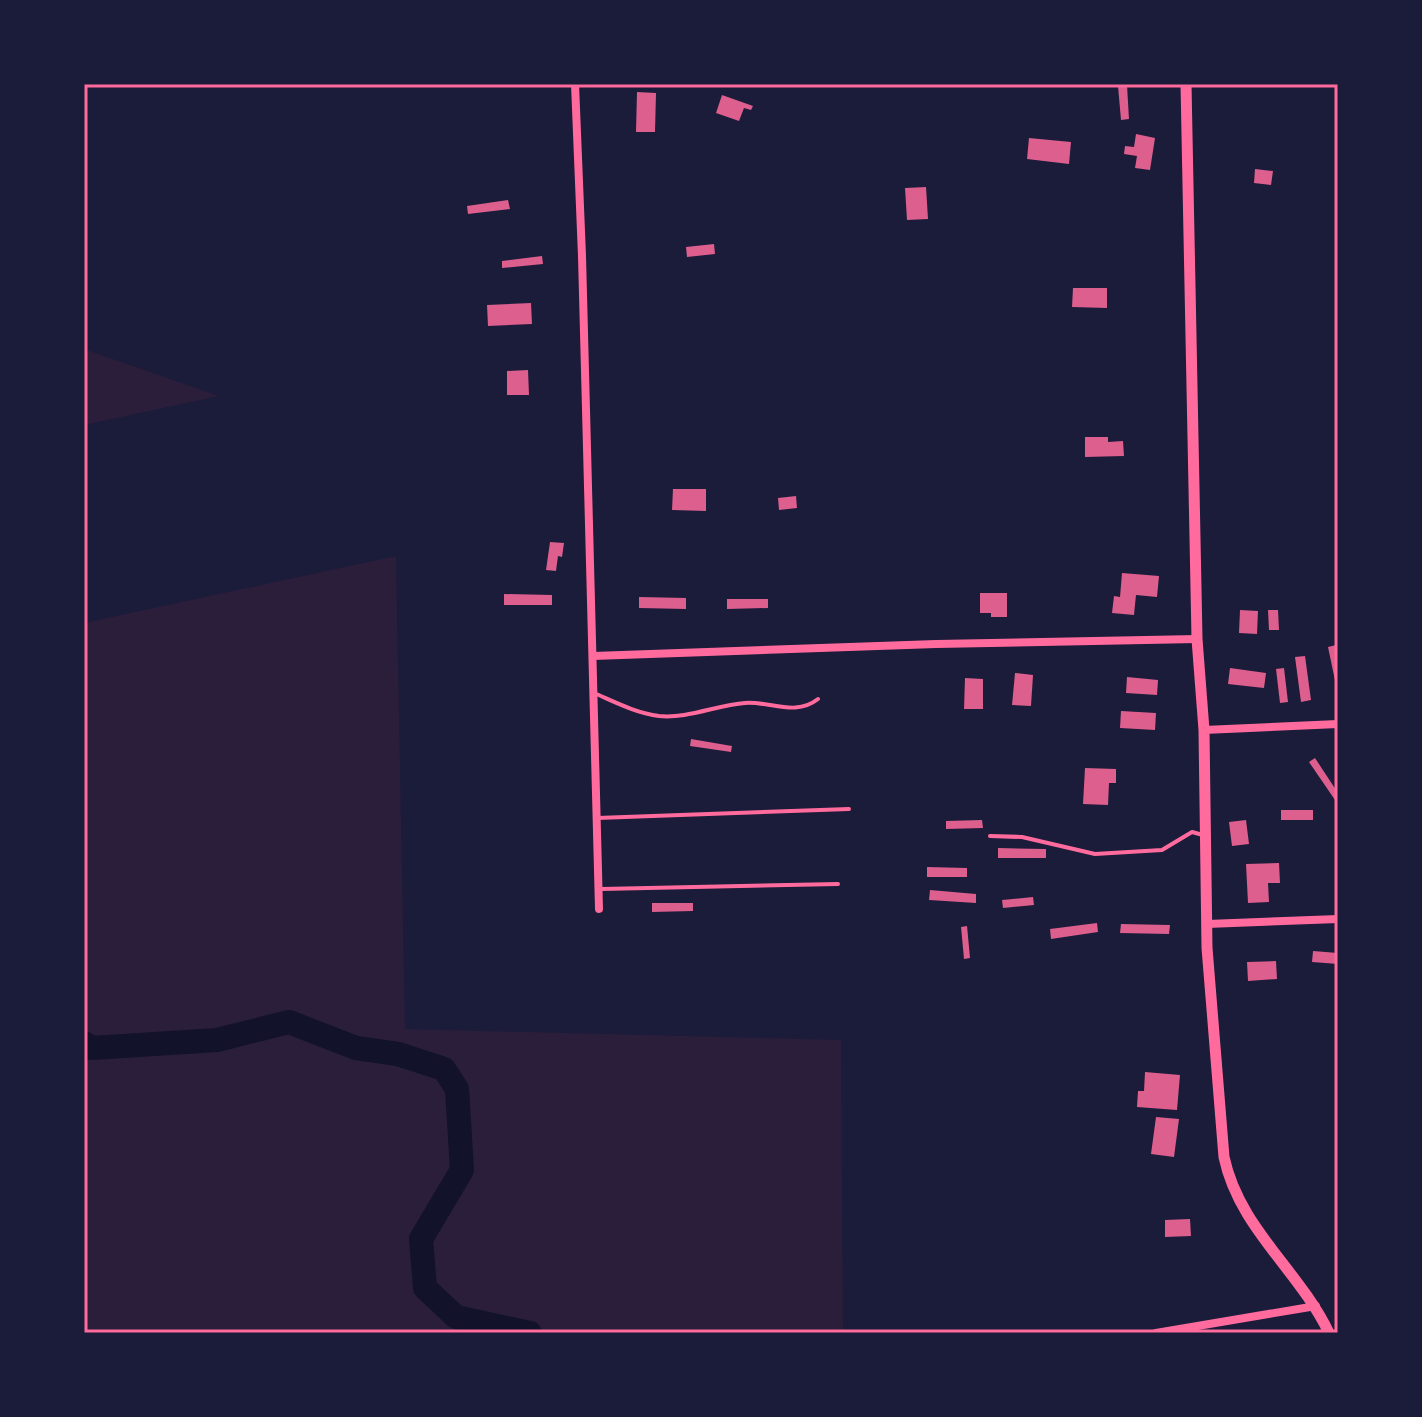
<svg xmlns="http://www.w3.org/2000/svg" width="1422" height="1417" viewBox="0 0 1422 1417" font-family="'Work Sans',sans-serif">
<style>
.green{fill:#2a1e3b}
.lines{fill:none;stroke-linecap:round;stroke-linejoin:round}
.river{stroke:#12122b;stroke-width:24}
.building{fill:#dd5f8e}
.service{stroke:#ff6b9d;stroke-width:4}
.minor{stroke:#ff6b9d;stroke-width:8}
.tertiary{stroke:#ff6b9d;stroke-width:11}
.neatline{fill:none;stroke:#ff6b9d;stroke-width:3}
</style>
<rect width="100%" height="100%" fill="#1b1b3a"/>
<g class="green">
<path d="M84,349L219,396L84,425Z"/>
<path d="M396,556L405,1029L841,1040L843,1333H84V623Z"/>
</g>
<g class="lines">
<path class="river" d="M84,1043L92,1048L217,1040L289,1022L356,1048L398,1054L444,1069L457,1089L462,1170L421,1239L425,1288L456,1317L530,1333"/>
</g>
<g class="building">
<path d="M1127,85L1129,119L1121,120L1118,86Z"/>
<path d="M637,92L656,93L655,132H636Z"/>
<path d="M722,95L753,106L751,110L744,108L739,121L716,113Z"/>
<path d="M1136,134L1155,138L1150,170L1135,168L1137,156L1124,154L1125,146L1134,147Z"/>
<path d="M1029,138L1071,142L1069,164L1027,159Z"/>
<path d="M1255,169L1273,171L1271,185L1254,183Z"/>
<path d="M926,187L928,219L907,220L905,188Z"/>
<path d="M508,200L510,209L468,214L467,206Z"/>
<path d="M714,244L715,254L687,257L686,247Z"/>
<path d="M542,256L543,264L502,268V261Z"/>
<path d="M1073,288H1107V308L1072,307Z"/>
<path d="M531,303L532,324L488,326L487,305Z"/>
<path d="M528,370L529,395H507V371Z"/>
<path d="M1085,437H1108V442L1123,441L1124,456L1085,457Z"/>
<path d="M673,489H706V511L672,510Z"/>
<path d="M796,496L797,508L779,510L778,498Z"/>
<path d="M550,542L564,543L562,557L558,556L556,571L546,570Z"/>
<path d="M1122,573L1159,576L1157,597L1136,595L1134,615L1112,613L1114,596L1120,597Z"/>
<path d="M980,593H1007V617H991V613H980Z"/>
<path d="M504,594L552,595V605H504Z"/>
<path d="M639,597L686,598V609L639,608Z"/>
<path d="M727,599H768V608L727,609Z"/>
<path d="M1240,610L1258,611L1257,634L1239,633Z"/>
<path d="M1268,610H1278L1279,630H1269Z"/>
<path d="M1336,645L1338,654L1337,690L1328,647Z"/>
<path d="M1305,656L1311,700L1301,702L1295,657Z"/>
<path d="M1230,668L1266,673L1264,688L1228,684Z"/>
<path d="M1284,668L1288,702L1280,703L1276,669Z"/>
<path d="M1015,673L1033,675L1031,706L1012,705Z"/>
<path d="M1127,677L1158,680L1157,695L1126,693Z"/>
<path d="M965,678L983,679V709H964Z"/>
<path d="M1121,711L1156,713L1155,730L1120,728Z"/>
<path d="M691,739L732,746L731,752L690,746Z"/>
<path d="M1315,758L1338,793V798L1335,800L1309,762Z"/>
<path d="M1085,768L1116,769V783H1109L1108,805L1083,804Z"/>
<rect x="1281" y="810" width="32" height="10"/>
<path d="M982,820L983,828L946,829V821Z"/>
<path d="M1246,820L1249,844L1232,846L1229,822Z"/>
<path d="M998,848L1046,849V858H998Z"/>
<path d="M1279,863L1280,883H1268L1269,902L1248,903L1246,864Z"/>
<path d="M927,867L967,868V877H927Z"/>
<path d="M930,890L976,894V903L929,900Z"/>
<path d="M1033,897L1034,905L1003,908L1002,900Z"/>
<path d="M652,903H693V911L652,912Z"/>
<path d="M1097,923L1098,932L1051,939L1050,929Z"/>
<path d="M1121,924L1170,925L1169,934L1120,933Z"/>
<path d="M967,926L970,958L964,959L961,927Z"/>
<path d="M1313,951L1338,953V964L1312,962Z"/>
<path d="M1276,961L1277,979L1248,981L1247,962Z"/>
<path d="M1145,1072L1180,1075L1177,1110L1137,1107L1138,1091H1144Z"/>
<path d="M1156,1117L1179,1119L1174,1157L1151,1154Z"/>
<path d="M1190,1219L1191,1236L1165,1237V1220Z"/>
</g>
<g class="lines">
<g class="service">
<path d="M594,693C615,702 636,713 659,716C687,719 717,705 745,703C771,701 795,717 818,699"/>
<path d="M597,818L849,809"/>
<path d="M990,836L1022,837L1095,854L1162,850L1192,832L1203,835"/>
<path d="M601,889L838,884"/>
</g>
<g class="minor">
<path d="M575,84L582,256L599,909"/>
<path d="M593,656L936,644L1197,639"/>
<path d="M1204,730L1338,724"/>
<path d="M1207,924L1338,919"/>
<path d="M1156,1333L1316,1306"/>
</g>
<path class="tertiary" d="M1186,84L1197,639L1204,730L1207,948L1224,1157C1239,1228 1299,1270 1329,1333"/>
</g>
<rect width="1422" height="1417" fill="none" stroke="#1b1b3a" stroke-width="172"/>
<rect x="86" y="86" width="1250" height="1245" class="neatline"/>
</svg>
